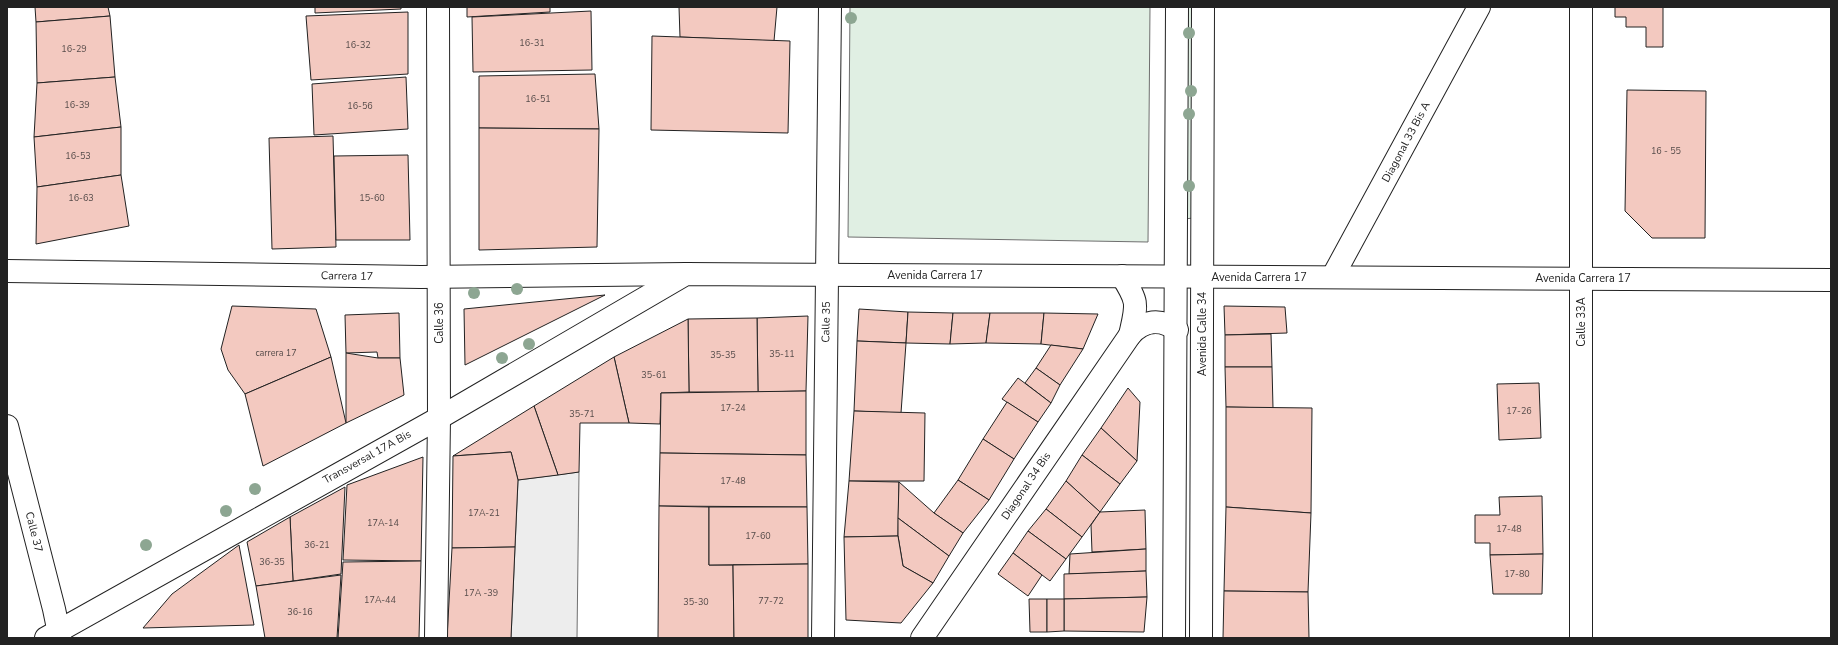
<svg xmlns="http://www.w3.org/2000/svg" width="1838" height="645" viewBox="0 0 1838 645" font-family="'Nunito Sans',sans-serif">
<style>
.green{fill:#e0efe3;stroke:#6f6f6f}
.parking{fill:#ededed;stroke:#6f6f6f}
.building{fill:#f3c9c0;stroke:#222}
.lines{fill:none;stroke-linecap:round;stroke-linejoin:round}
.street-casing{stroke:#222;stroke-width:24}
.secondary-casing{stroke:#222;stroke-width:24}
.street{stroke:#fff;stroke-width:22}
.secondary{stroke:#fff;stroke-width:22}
.tree{fill:#8da692}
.labels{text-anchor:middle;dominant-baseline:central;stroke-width:3;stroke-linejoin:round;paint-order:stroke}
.number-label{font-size:9px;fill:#564c4a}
.street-label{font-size:11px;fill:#222;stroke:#fff}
</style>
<rect width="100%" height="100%" fill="#fff"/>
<g class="green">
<path d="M850,7H1150L1148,242L848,237Z"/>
<path d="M1183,7H1195L1194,218L1183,219Z"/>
</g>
<path class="parking" d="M579,472L577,638H511L518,480Z"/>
<g class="building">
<path d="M35,7H108L110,16L36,22Z"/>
<path d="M315,7H401V9L315,13Z"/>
<path d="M467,7H550V12L467,17Z"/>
<path d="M679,7H777L774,41L680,37Z"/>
<path d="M1615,7H1663V47H1646V27H1626V17H1615Z"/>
<path d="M591,11L592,70L473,72L472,17Z"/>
<path d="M408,12V74L311,80L306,16Z"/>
<path d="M110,16L115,77L37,83L36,22Z"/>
<path d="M652,36L790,41L788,133L651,130Z"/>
<path d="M595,74L599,129L479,128V76Z"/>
<path d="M115,77L121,127L34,137L37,83Z"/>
<path d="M406,77L408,129L314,135L312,84Z"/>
<path d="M1627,90L1706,91L1705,238H1652L1625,211Z"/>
<path d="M121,127V175L37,187L34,137Z"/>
<path d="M479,128L599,129L597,247L479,250Z"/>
<path d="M333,136L336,247L272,249L269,138Z"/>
<path d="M408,155L410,240H336L334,156Z"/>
<path d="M121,175L129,226L36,244L37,187Z"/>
<path d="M605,295L465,365L464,309Z"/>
<path d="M232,306L316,309L331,357L245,394L228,370L221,349Z"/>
<path d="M1224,306L1285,307L1287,333L1225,335Z"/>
<path d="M859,309L908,312L906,343L857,341Z"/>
<path d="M908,312L953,313L950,344L906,343Z"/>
<path d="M399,313L400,358H378L377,352L346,353L345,315Z"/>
<path d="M953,313H990L986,343L950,344Z"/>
<path d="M990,313H1044L1041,344L986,343Z"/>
<path d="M1044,313L1098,314L1083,349L1041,344Z"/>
<path d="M808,316L806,391L758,392L757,318Z"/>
<path d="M757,318L758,392H689L688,319Z"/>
<path d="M688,319L689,392L661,393L660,424L629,423L614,357Z"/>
<path d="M1271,334L1272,367H1225V335Z"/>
<path d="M857,341L906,343L901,413L854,411Z"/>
<path d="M1051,345L1083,349L1060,385L1036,368Z"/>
<path d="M346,353L378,358H400L404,395L346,423Z"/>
<path d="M331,357L346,423L263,466L245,394Z"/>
<path d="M614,357L629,423H580L579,472L558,475L534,406Z"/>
<path d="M1225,367H1272L1273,408L1226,407Z"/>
<path d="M1036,368L1060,385L1051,403L1025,383Z"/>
<path d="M1018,378L1051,403L1038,422L1002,399Z"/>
<path d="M1539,383L1541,438L1499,440L1497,384Z"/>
<path d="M1128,388L1140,402L1137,461L1101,428Z"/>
<path d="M806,391V455L660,453L661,393Z"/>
<path d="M1007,402L1038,422L1014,459L983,439Z"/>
<path d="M534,406L558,475L518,480L511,452L453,456Z"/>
<path d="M1226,407L1312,408L1311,513L1226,507Z"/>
<path d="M854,411L925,413L924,481H849Z"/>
<path d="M1101,428L1137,461L1120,484L1082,455Z"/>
<path d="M983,439L1014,459L989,500L958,480Z"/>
<path d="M511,452L518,480L515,547L452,548L453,456Z"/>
<path d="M660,453L806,455L807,507L659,506Z"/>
<path d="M1082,455L1120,484L1100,512L1066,481Z"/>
<path d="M423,457L421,561L343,560L347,485Z"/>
<path d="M958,480L989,500L963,533L934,513Z"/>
<path d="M849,481L899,482L898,536L844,537Z"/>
<path d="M1066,481L1100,512L1082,537L1046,509Z"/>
<path d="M899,482L934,513L963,533L949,556L898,518Z"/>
<path d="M345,487L341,574L293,581L290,517Z"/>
<path d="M1542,496L1543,554L1490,555V543H1475V515H1500L1499,497Z"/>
<path d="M659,506L709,507V565H733L734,638H658Z"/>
<path d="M709,507H807L808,564L709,565Z"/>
<path d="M1226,507L1311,513L1308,592L1224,591Z"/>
<path d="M1046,509L1082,537L1066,559L1028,531Z"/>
<path d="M1145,510L1146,549L1092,552L1091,525L1100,512Z"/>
<path d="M290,517L293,581L256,586L247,542Z"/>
<path d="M898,518L949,556L933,583L903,566L898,536Z"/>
<path d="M1028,531L1066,559L1050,581L1013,553Z"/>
<path d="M898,536L903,566L933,583L901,623L846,620L844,537Z"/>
<path d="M239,545L254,625L143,628L172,594Z"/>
<path d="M515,547L511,638H447L452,548Z"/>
<path d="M1146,549V571L1069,574L1070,554Z"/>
<path d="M1013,553L1042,575L1028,596L998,574Z"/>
<path d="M1543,554L1542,594H1493L1490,555Z"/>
<path d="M421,561L419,638H338L343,562Z"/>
<path d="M808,564V638H734L733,565Z"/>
<path d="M1146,571L1147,597L1064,599V574Z"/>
<path d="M341,575L337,638H265L256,586Z"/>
<path d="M1224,591L1308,592L1309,638H1223Z"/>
<path d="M1147,597L1144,632L1064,631V599Z"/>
<path d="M1029,599H1047V632H1030Z"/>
<path d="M1047,599H1064V631L1047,632Z"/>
</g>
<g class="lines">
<g class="street-casing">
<g id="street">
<path d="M7,271L421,277L686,274"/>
<path d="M1122,276C1139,303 1137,304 1130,335"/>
<path d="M7,426L54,609L60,638"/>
<path d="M823,638L830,7"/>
<path d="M922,638L1130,335C1143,320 1161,318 1177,330"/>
<path d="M1581,638V7"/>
</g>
</g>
<g class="secondary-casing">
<g id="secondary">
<path d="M1333,276L1479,7"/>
<path d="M46,638L439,418L686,274L1831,280"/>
<path d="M436,638L439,418L438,7"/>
<path d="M1174,638L1177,7"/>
<path d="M1201,638L1203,7"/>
</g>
</g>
<use href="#street" class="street"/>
<use href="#secondary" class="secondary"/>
</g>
<g class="tree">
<circle cx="851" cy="18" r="6"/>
<circle cx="1189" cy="33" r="6"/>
<circle cx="1191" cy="91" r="6"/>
<circle cx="1189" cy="114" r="6"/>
<circle cx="1189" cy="186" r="6"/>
<circle cx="517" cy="289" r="6"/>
<circle cx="474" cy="293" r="6"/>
<circle cx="529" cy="344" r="6"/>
<circle cx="502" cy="358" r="6"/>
<circle cx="255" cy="489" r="6"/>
<circle cx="226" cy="511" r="6"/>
<circle cx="146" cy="545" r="6"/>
</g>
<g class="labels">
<g class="number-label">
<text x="532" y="43">16-31</text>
<text x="358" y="45">16-32</text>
<text x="74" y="49">16-29</text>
<text x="538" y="99">16-51</text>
<text x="77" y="105">16-39</text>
<text x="360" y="106">16-56</text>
<text x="1666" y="151">16 - 55</text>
<text x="78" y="156">16-53</text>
<text x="81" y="198">16-63</text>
<text x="372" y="198">15-60</text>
<text x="276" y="353">carrera 17</text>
<text x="782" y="354">35-11</text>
<text x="723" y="355">35-35</text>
<text x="654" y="375">35-61</text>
<text x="733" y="408">17-24</text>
<text x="1519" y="411">17-26</text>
<text x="582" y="414">35-71</text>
<text x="733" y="481">17-48</text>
<text x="484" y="513">17A-21</text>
<text x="383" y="523">17A-14</text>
<text x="1509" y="529">17-48</text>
<text x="758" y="536">17-60</text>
<text x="317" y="545">36-21</text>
<text x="272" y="562">36-35</text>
<text x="1517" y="574">17-80</text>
<text x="481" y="593">17A -39</text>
<text x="380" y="600">17A-44</text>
<text x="771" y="601">77-72</text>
<text x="696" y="602">35-30</text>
<text x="300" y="612">36-16</text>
</g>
<g class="street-label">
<text transform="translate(1406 142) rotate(-62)">Diagonal 33 Bis A</text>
<text x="935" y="275">Avenida Carrera 17</text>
<text transform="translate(347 276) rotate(1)">Carrera 17</text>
<text x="1259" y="277">Avenida Carrera 17</text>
<text x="1583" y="278">Avenida Carrera 17</text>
<text transform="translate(826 322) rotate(-89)">Calle 35</text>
<text transform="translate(1581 322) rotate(-90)">Calle 33A</text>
<text transform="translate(439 323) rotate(-90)">Calle 36</text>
<text transform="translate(1202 334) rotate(-90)">Avenida Calle 34</text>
<text transform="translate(367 457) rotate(-29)">Transversal 17A Bis</text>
<text transform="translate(1026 486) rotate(-56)">Diagonal 34 Bis</text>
<text transform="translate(34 532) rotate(76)">Calle 37</text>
</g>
</g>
<rect width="1838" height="645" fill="none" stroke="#222222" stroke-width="16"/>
</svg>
